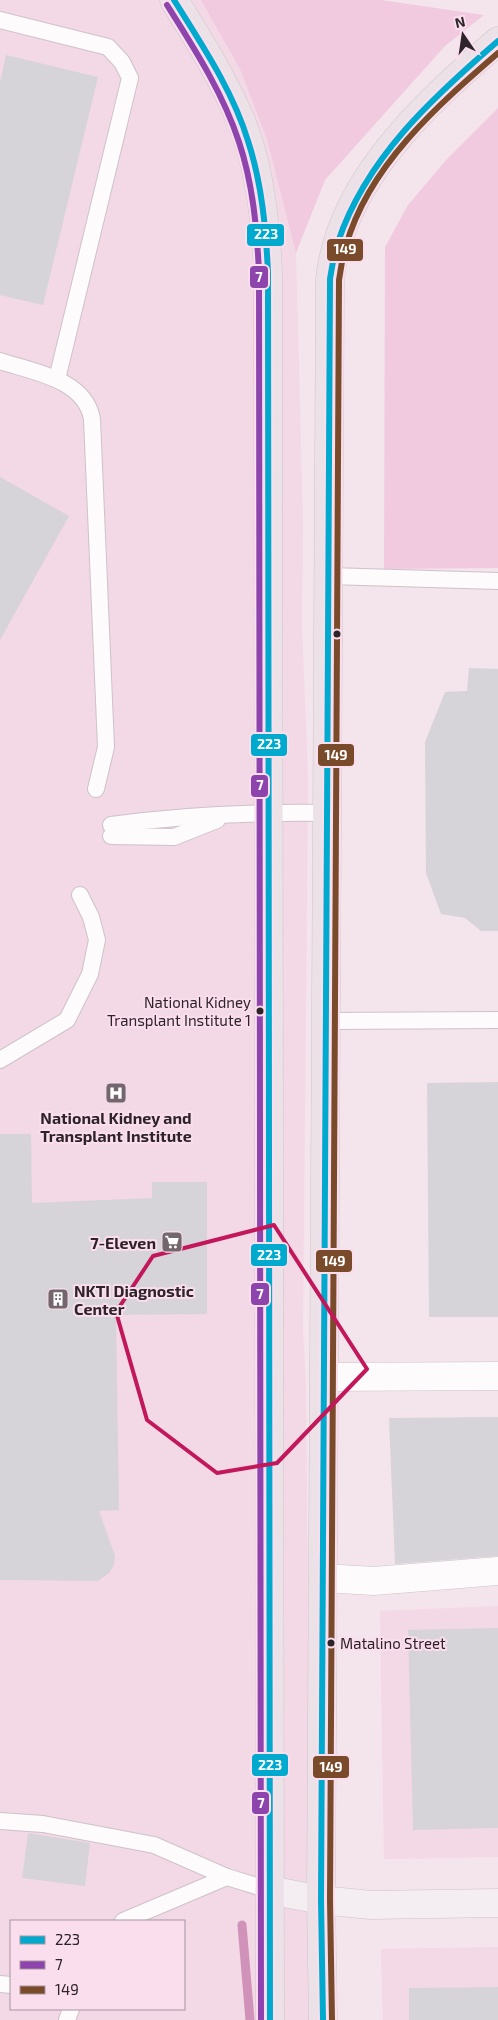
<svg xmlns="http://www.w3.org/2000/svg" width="498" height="2020" viewBox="0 0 498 2020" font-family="'Exo 2',sans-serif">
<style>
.built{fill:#f3d8e6;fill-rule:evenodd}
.green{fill:#f1cae0}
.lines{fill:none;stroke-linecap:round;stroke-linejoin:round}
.stream{stroke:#d092b8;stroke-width:9}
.building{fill:#d6d4d9}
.lane-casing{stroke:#cec2c8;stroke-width:18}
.street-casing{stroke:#cec2c8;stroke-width:29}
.secondary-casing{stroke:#cec2c8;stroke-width:29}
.primary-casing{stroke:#cdc5c9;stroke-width:29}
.lane{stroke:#fdfbfc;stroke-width:16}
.street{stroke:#fdfbfc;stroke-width:28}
.secondary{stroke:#f4eef2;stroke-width:28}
.primary{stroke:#ece1e7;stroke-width:28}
.bus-1-casing{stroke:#fadeed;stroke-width:10}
.bus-2-casing{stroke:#fadeed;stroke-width:10}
.bus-3-casing{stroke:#fadeed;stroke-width:10}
.bus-1{stroke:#00a9ce;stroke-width:6}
.bus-2{stroke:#8e44ad;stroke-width:6}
.bus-3{stroke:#7a4b2a;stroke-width:6}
.marked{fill:none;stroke:#c2185b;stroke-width:4;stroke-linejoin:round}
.bus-dot{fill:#2d2329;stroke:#fadeed;stroke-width:2}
.labels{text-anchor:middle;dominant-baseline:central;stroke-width:4;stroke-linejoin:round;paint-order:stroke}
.bus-label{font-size:15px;fill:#2d2329;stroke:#fadeed;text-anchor:end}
.poi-label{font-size:16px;font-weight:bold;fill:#2d2329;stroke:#fadeed}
.line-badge{stroke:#fadeed;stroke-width:2}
.badge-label{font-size:14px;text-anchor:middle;font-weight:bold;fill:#fff}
</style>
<rect width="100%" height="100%" fill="#f4e4ec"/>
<g class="built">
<path d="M0,0H295L296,253L303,523L302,624L308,779L303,1327L306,1389L311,2020H0ZM11,1921H184V2009H11Z"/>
<path d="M498,1606V1857L384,1859L380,1611Z"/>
<path d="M498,1947V2020H383L381,1949Z"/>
</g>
<g class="green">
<path d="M201,0H381L484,15L445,46L325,180L296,253L267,139L240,69Z"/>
<path d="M498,108V568L384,569L385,247L408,205L447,159Z"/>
</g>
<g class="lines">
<path class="stream" d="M242,1925L250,2020"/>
</g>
<g class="building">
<path d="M6,55L98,77L43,305L0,295V82Z"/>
<path d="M0,477L69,516L0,640Z"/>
<path d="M469,668L498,669V931H481L465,918L441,914L426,873L425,742L445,692L467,691Z"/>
<path d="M498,1082V1317H429L427,1083Z"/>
<path d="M0,1134H31L32,1203L152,1198V1182H207V1314L116,1315L119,1510L99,1511L115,1556L114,1565L109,1573L98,1581L0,1580Z"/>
<path d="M498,1417V1556L395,1564L389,1418Z"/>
<path d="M498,1628V1828L413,1830L408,1630Z"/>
<path d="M28,1833L90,1843L85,1886L22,1878Z"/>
<path d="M498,1987V2020H409V1988Z"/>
</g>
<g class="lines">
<g class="lane-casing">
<g id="lane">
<path d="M0,20L108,47L122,62L130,78L57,379"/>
<path d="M0,361C33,372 85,379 92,419L106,747L96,789"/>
<path d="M329,576L498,581"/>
<path d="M111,825C182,815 255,812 327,813"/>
<path d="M111,836L174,837L217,820"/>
<path d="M326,1021L498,1020"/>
<path d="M0,1060L67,1020L90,974L97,940L91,917L80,895"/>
<path d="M0,1821L43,1824L154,1845L227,1877"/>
<path d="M123,1921L227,1877L269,1890"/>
<path d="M0,1984L11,1985"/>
<path d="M67,2020L71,2009"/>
</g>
</g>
<g class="street-casing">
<g id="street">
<path d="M325,1377L498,1376"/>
<path d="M323,1578L374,1581L498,1571"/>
</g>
</g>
<g class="secondary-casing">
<path id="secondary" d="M269,1890L321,1900L371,1905L498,1903"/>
</g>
<g class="primary-casing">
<g id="primary">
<path d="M174,0C199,40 224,80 242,123C260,168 266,225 268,273L270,2020"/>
<path d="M323,2020L321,1900L330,279C340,181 427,102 498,41"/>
</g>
</g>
<use href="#lane" class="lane"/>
<use href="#street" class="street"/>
<use href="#secondary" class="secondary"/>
<use href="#primary" class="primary"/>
<g class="bus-1-casing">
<g id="bus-1">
<path d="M174,0C202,45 233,91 248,141C262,184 266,229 268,273L270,2020"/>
<path d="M323,2020L321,1900L330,279C332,267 334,253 338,242C366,158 433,97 498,41"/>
</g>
</g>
<g class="bus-2-casing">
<path id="bus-2" d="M167,5C194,48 223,93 239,142C253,184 257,229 259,273L261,2020"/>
</g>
<g class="bus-3-casing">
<path id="bus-3" d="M332,2020L330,1900L339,280C341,269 342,257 346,246C368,166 438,105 498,53"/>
</g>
<use href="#bus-1" class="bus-1"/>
<use href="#bus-2" class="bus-2"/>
<use href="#bus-3" class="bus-3"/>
</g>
<path class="marked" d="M274,1225L367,1369L277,1463L217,1473L147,1420L116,1312L153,1256Z"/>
<defs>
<g id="hospital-square" transform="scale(1.125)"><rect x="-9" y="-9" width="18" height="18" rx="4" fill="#73676d" stroke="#fadeed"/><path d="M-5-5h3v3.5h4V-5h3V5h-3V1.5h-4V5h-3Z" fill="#fff"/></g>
<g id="supermarket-square" transform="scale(1.125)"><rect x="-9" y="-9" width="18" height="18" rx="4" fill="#73676d" stroke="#fadeed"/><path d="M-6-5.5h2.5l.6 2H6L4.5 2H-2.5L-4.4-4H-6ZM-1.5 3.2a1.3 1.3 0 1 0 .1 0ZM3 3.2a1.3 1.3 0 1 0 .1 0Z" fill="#fff"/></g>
<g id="building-square" transform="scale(1.125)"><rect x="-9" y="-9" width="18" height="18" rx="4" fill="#73676d" stroke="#fadeed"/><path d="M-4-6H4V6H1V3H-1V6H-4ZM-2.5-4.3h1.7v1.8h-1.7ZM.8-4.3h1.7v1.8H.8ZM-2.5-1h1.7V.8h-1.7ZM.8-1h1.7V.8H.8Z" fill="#fff"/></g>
</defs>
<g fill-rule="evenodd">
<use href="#hospital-square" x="116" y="1093"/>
<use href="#supermarket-square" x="172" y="1242"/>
<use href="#building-square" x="58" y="1299"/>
</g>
<g class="bus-dot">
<circle cx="337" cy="634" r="4.5"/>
<circle cx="260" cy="1011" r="4.5"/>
<circle cx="331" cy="1643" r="4.5"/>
</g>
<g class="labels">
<g class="bus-label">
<text x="251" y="1002">National Kidney<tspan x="251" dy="18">Transplant Institute 1</tspan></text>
<text x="340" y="1643" text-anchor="start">Matalino Street</text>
</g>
<g class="poi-label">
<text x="116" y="1117">National Kidney and<tspan x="116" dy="18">Transplant Institute</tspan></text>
<text x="156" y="1242" text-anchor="end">7-Eleven</text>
<text x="74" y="1290" text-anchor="start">NKTI Diagnostic<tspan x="74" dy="18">Center</tspan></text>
</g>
</g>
<g class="line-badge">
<rect x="246" y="223" width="39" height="24" rx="5" fill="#00a9ce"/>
<rect x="326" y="238" width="38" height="24" rx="5" fill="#7a4b2a"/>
<rect x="249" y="265" width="20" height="24" rx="5" fill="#8e44ad"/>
<rect x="250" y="733" width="38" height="24" rx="5" fill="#00a9ce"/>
<rect x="317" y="743" width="38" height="24" rx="5" fill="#7a4b2a"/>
<rect x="250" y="774" width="19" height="24" rx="5" fill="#8e44ad"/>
<rect x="250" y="1243" width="38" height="24" rx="5" fill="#00a9ce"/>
<rect x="315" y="1249" width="38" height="24" rx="5" fill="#7a4b2a"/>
<rect x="250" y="1282" width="20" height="24" rx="5" fill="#8e44ad"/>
<rect x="251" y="1753" width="38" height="24" rx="5" fill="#00a9ce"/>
<rect x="312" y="1755" width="38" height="24" rx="5" fill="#7a4b2a"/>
<rect x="251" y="1791" width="19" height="24" rx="5" fill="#8e44ad"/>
</g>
<g class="badge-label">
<text x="266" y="239">223</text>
<text x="345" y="254">149</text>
<text x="259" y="282">7</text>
<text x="269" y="749">223</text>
<text x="336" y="760">149</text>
<text x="260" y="790">7</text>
<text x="269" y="1260">223</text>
<text x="334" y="1266">149</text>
<text x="260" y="1299">7</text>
<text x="270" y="1770">223</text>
<text x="331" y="1772">149</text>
<text x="261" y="1808">7</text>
</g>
<rect x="10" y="1920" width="175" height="90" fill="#fadeed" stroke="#a8939f"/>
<rect x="20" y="1936" width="25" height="8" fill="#00a9ce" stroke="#a8939f"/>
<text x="55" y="1945" font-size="15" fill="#2d2329">223</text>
<rect x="20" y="1961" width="25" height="8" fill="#8e44ad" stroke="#a8939f"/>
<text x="55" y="1970" font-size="15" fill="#2d2329">7</text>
<rect x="20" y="1986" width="25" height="8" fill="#7a4b2a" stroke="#a8939f"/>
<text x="55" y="1995" font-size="15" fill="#2d2329">149</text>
<g transform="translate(463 35) rotate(347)" stroke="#fadeed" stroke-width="4" paint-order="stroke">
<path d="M0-4L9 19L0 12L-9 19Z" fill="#2d2329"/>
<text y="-8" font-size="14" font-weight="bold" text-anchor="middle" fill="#2d2329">N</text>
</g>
</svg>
